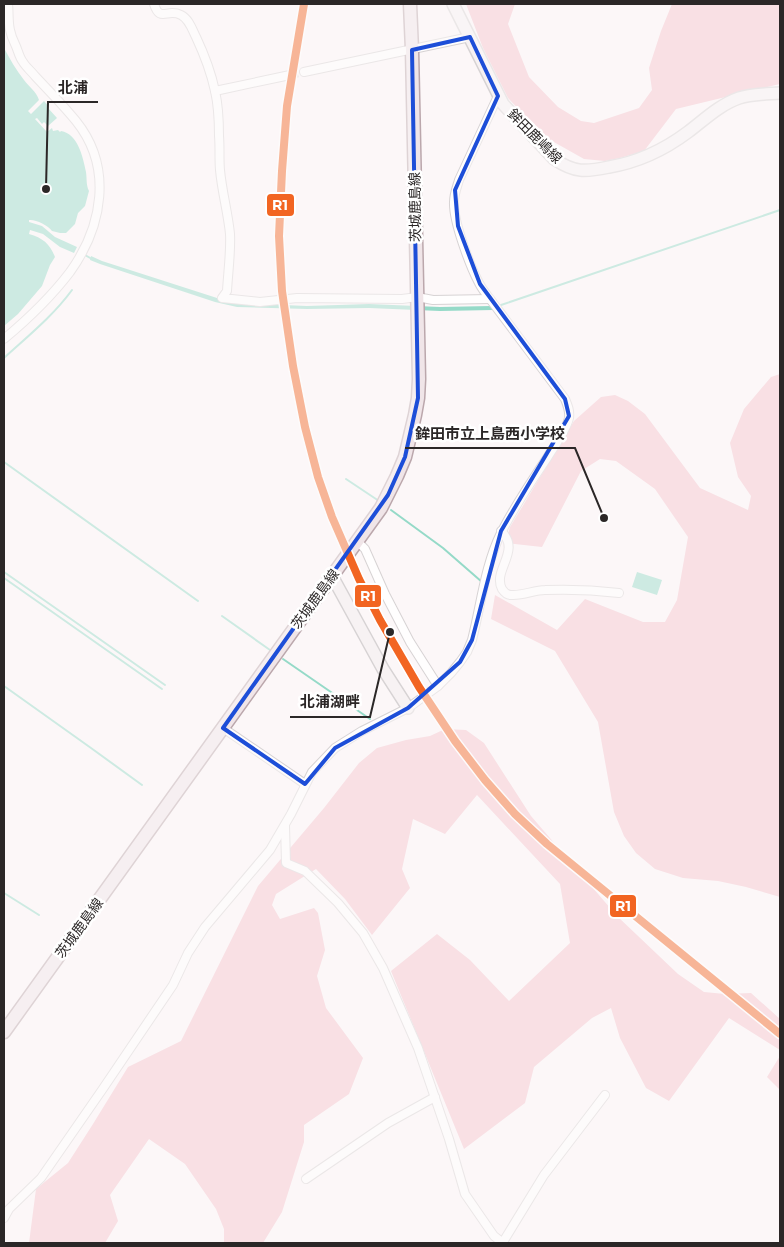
<svg xmlns="http://www.w3.org/2000/svg" width="784" height="1247" viewBox="0 0 784 1247" font-family="Montserrat,'Noto Sans JP',sans-serif">
<style>
.forest{fill:#f5c3cd}
.water{fill:#95dac8}
.lines{fill:none;stroke-linecap:round;stroke-linejoin:round}
.stream{stroke:#95dac8;stroke-width:2}
.street-tunnel{stroke:#d2cdce;stroke-width:8;stroke-dasharray:8 4;stroke-linecap:butt}
.street-casing{stroke:#d7d3d4;stroke-width:10}
.secondary-casing{stroke:#d7d3d4;stroke-width:14}
.primary-casing{stroke:#bba7ac;stroke-width:15}
.street{stroke:#fffefe;stroke-width:8}
.secondary{stroke:#f7f2f3;stroke-width:11}
.primary{stroke:#f0e5e8;stroke-width:12}
.rail-1-casing{stroke:#fff;stroke-width:11}
.rail-1{stroke:#f26522;stroke-width:8}
.marked{fill:none;stroke:#1d4ed8;stroke-width:4;stroke-linejoin:round}
.labels{text-anchor:middle;dominant-baseline:central;stroke-width:5;stroke-linejoin:round;paint-order:stroke}
.street-label{font-size:14px;fill:#2b2727;stroke:#fff}
.leader{fill:none;stroke:#2b2727;stroke-width:2}
.callout-dot{fill:#2b2727;stroke:#fff;stroke-width:2}
.callout-label{font-size:15px;text-anchor:middle;font-weight:bold;fill:#2b2727;stroke:#fff;stroke-width:5;stroke-linejoin:round;paint-order:stroke}
.line-badge{stroke:#fff;stroke-width:2}
.badge-label{font-size:14px;text-anchor:middle;font-weight:bold;fill:#fff}
</style>
<rect width="100%" height="100%" fill="#fcf7f8"/>
<g class="forest">
<path d="M466,4H515L508,24L529,77L558,107L581,121L594,123L639,108L652,90L649,68L661,31L672,4H780V84L676,109L644,151L620,158L605,161L584,159L545,137L508,98L483,48Z"/>
<path d="M780,374V897L746,887L718,881L683,878L655,869L636,853L624,836L614,812L598,722L555,651L491,619L495,595L557,630L585,599L643,622H665L677,600L688,537L655,489L616,461L600,459L581,471L542,547L506,543L510,527L574,421L601,397L615,395L628,401L645,414L700,488L748,510L751,496L738,477L730,443L744,409L771,377Z"/>
<path d="M445,729L466,730L484,743L531,816L617,916L678,974L704,992L725,994L751,993L780,1019V1050L729,1018L669,1101L646,1088L620,1038L611,1008L592,1018L534,1067L525,1103L464,1149L391,971L437,934L470,960L509,1001L570,943L560,884L477,795L445,834L413,819L402,869L410,888L372,935L345,899L316,869L276,894L272,905L280,919L314,908L318,913L325,950L317,976L326,1008L363,1058L349,1094L304,1125V1142L282,1212L263,1243H224V1229L216,1209L185,1164L149,1139L110,1195L118,1221L105,1243H29L36,1189L68,1163L93,1124L128,1067L181,1041L258,886L324,808L359,763L377,748L406,740L430,736Z"/>
<path d="M780,1056V1090L767,1077Z"/>
</g>
<g class="water">
<path d="M4,48C10,59 16,70 24,80C29,87 36,91 39,100L28,111L31,114L44,101L49,107L48,108L57,118L48,126L44,122L42,124L37,118L35,119L47,132L52,128L53,131L58,130L60,132L61,131C78,134 83,157 86,172C87,179 86,185 89,191L85,206L78,213L75,224L66,233H60L52,231C48,225 35,219 29,220V222L42,226L55,237L77,247L74,253L60,247L43,234L30,230L29,234C43,238 50,244 55,257L50,265L42,286L18,314L4,326Z"/>
<path d="M91,256L102,261L217,298L238,303L307,306L369,304L440,307L491,306L499,304L501,307L493,310L440,311L369,308L307,309L237,307L215,302L100,264L90,260Z"/>
<path d="M637,572L662,580L657,595L632,587Z"/>
</g>
<g class="lines">
<g class="stream">
<path d="M83,254L92,259"/>
<path d="M501,305L780,210"/>
<path d="M4,358C28,336 53,316 72,290"/>
<path d="M4,462L198,601"/>
<path d="M346,479L379,501"/>
<path d="M391,510L443,548L482,582"/>
<path d="M4,572L165,685"/>
<path d="M4,578L162,689"/>
<path d="M222,616L270,650"/>
<path d="M283,659L370,719"/>
<path d="M4,686L91,748L142,785"/>
<path d="M4,893L39,915"/>
</g>
<path class="street-tunnel" d="M290,75L304,72"/>
<g class="street-casing">
<g id="street">
<path d="M154,4C160,23 167,8 181,15C189,19 192,29 196,37C204,54 211,72 215,91C218,104 219,122 219,136C220,147 219,159 220,170C222,192 228,213 230,234C231,251 228,273 227,291L222,298L260,302L297,298L402,299L417,297L433,300L490,299"/>
<path d="M304,72L470,37"/>
<path d="M215,91L290,75"/>
<path d="M4,339C28,319 51,297 70,272C103,226 113,167 76,121C63,105 49,91 35,76C31,71 26,67 23,62C19,57 18,50 15,44C13,40 11,35 10,30C8,22 9,12 8,4"/>
<path d="M501,531C522,551 492,570 502,589C504,592 507,595 511,595C523,596 534,590 545,590C570,589 594,590 619,593"/>
<path d="M357,541L365,549L385,594L410,642L438,686"/>
<path d="M223,728L305,784"/>
<path d="M285,826L286,863L305,871L338,903L363,933L383,968L418,1048L449,1139L465,1194L494,1236L503,1243"/>
<path d="M306,1179L388,1123L435,1097"/>
<path d="M4,1218L9,1209L41,1178L102,1090L173,985L188,953L205,927L270,850L291,814L312,772L335,748L362,731L408,708L438,686L451,673L460,662L467,652L472,640C481,605 485,565 501,533C514,507 531,482 547,458C554,446 566,431 569,418C570,411 568,406 565,399L490,299C486,294 482,289 479,283C470,266 453,221 454,202C454,194 457,187 459,180L498,96"/>
<path d="M503,1242L544,1175L605,1095"/>
</g>
</g>
<g class="secondary-casing">
<g id="secondary">
<path d="M453,4L503,104L554,159C575,173 585,172 609,167C639,162 664,150 688,132C704,120 719,105 739,98C751,94 767,94 780,93"/>
<path d="M332,576L383,669L408,708"/>
</g>
</g>
<g class="primary-casing">
<path id="primary" d="M4,1032L381,508L397,476L405,457L415,415L418,398L419,379L412,50L410,4"/>
</g>
<use href="#street" class="street"/>
<use href="#secondary" class="secondary"/>
<use href="#primary" class="primary"/>
<g class="rail-1-casing">
<path id="rail-1" d="M304,4L287,106L282,171L279,236L282,291L293,366L305,427L318,477L332,517L359,579L380,620L419,687L455,741L485,780L515,814L547,844L780,1034"/>
</g>
<use href="#rail-1" class="rail-1"/>
</g>
<path d="M0 0H784V1247H0ZM470,37L498,96L455,190L458,226L480,284L565,399L569,416L501,531L472,640L460,662L408,708L335,748L305,784L223,728L388,495L405,457L418,398L412,50Z" fill="#fcf7f8" fill-opacity=".55" fill-rule="evenodd"/>
<path class="marked" d="M470,37L498,96L455,190L458,226L480,284L565,399L569,416L501,531L472,640L460,662L408,708L335,748L305,784L223,728L388,495L405,457L418,398L412,50Z"/>
<g class="labels">
<g class="street-label">
<text transform="translate(535 136) rotate(45)">鉾田鹿嶋線</text>
<text transform="translate(415 207) rotate(-91)">茨城鹿島線</text>
<text transform="translate(315 599) rotate(-54)">茨城鹿島線</text>
<text transform="translate(79 928) rotate(-54)">茨城鹿島線</text>
</g>
</g>
<path class="leader" d="M46 189L48 102H98M604 518L575 448H405M390 632L370 717H290"/>
<g class="callout-dot">
<circle cx="46" cy="189" r="5"/>
<circle cx="604" cy="518" r="5"/>
<circle cx="390" cy="632" r="5"/>
</g>
<g class="callout-label">
<text x="73" y="93">北浦</text>
<text x="490" y="439">鉾田市立上島西小学校</text>
<text x="330" y="707">北浦湖畔</text>
</g>
<g class="line-badge">
<rect x="266" y="193" width="29" height="24" rx="5" fill="#f26522"/>
<rect x="354" y="584" width="28" height="24" rx="5" fill="#f26522"/>
<rect x="609" y="894" width="28" height="24" rx="5" fill="#f26522"/>
</g>
<g class="badge-label">
<text x="280" y="210">R1</text>
<text x="368" y="601">R1</text>
<text x="623" y="911">R1</text>
</g>
<rect width="784" height="1247" fill="none" stroke="#2b2727" stroke-width="10"/>
</svg>
